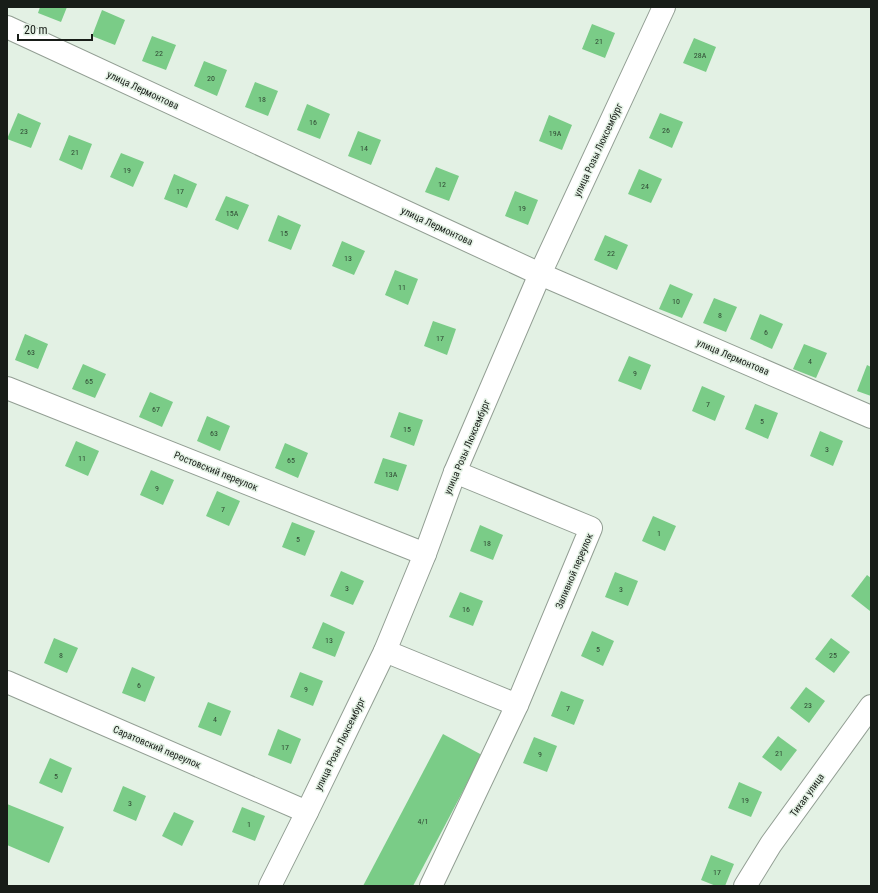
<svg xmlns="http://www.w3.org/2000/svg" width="878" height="893" viewBox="0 0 878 893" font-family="'Roboto Condensed',sans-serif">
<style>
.building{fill:#7acc87}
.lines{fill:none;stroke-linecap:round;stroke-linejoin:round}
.minor-casing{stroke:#929e93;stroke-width:24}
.minor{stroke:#fff;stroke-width:22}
.labels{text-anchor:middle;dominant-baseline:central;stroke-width:3;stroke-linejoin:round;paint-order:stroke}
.number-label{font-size:8px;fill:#304934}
.street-label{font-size:10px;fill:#181d18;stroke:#e3f1e4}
</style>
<rect width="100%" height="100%" fill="#e3f1e4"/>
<g class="building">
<path d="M40,7H67L61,22L38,13Z"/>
<path d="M102,10L125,20L115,45L92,36Z"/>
<path d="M592,24L615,33L605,58L582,49Z"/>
<path d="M152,36L176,45L166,70L142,61Z"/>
<path d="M694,38L716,47L706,72L683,63Z"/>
<path d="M204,61L227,70L217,96L194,86Z"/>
<path d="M255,82L278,91L268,116L245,107Z"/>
<path d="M307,104L330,114L320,139L297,130Z"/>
<path d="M18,113L41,123L31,148L7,139Z"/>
<path d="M660,113L683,122L672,148L649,138Z"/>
<path d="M549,115L572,125L562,150L539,141Z"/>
<path d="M358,131L381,140L371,165L348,156Z"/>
<path d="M69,135L92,144L82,170L59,160Z"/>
<path d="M121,153L144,162L133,187L110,177Z"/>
<path d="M436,167L459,176L449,201L425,192Z"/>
<path d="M639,169L662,179L651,203L628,194Z"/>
<path d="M174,174L197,184L187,208L164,199Z"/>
<path d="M515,191L538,200L528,225L505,216Z"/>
<path d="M226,196L249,205L238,230L215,220Z"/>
<path d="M278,215L301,225L291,250L268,241Z"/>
<path d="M605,235L628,245L617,270L594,260Z"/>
<path d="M342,241L365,251L354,275L332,266Z"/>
<path d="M395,270L418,279L408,305L385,295Z"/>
<path d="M670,284L693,294L682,318L659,309Z"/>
<path d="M714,298L737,307L726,332L703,323Z"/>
<path d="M760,314L783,324L772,349L750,339Z"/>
<path d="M433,321L456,329L447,355L424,346Z"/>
<path d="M25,334L48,344L38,369L15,360Z"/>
<path d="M804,344L827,353L816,378L793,369Z"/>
<path d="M629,356L651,365L641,390L618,381Z"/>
<path d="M83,364L106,374L95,398L72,389Z"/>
<path d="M867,365L871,367V396L857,391Z"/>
<path d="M702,386L725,396L715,421L692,411Z"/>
<path d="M150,392L173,402L162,427L139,417Z"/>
<path d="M755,404L778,413L768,439L745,429Z"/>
<path d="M399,412L423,420L414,446L390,437Z"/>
<path d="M207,416L230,426L220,451L197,441Z"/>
<path d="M820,431L843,441L833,466L810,456Z"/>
<path d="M76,441L99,451L88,476L65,466Z"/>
<path d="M285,443L308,453L298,478L275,468Z"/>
<path d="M383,458L407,465L398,491L374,483Z"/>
<path d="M151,470L174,480L163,505L140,495Z"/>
<path d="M217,491L240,501L229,526L206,516Z"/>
<path d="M653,516L676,526L665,551L642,541Z"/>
<path d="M292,522L315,531L305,556L282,547Z"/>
<path d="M480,525L503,535L493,560L470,551Z"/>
<path d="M341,571L364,581L353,605L330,596Z"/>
<path d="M615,572L638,581L628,606L605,597Z"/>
<path d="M867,575L871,578L870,611L851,596Z"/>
<path d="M460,592L483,601L473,626L449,617Z"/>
<path d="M323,622L345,632L335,657L312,648Z"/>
<path d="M592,631L614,641L603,666L581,656Z"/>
<path d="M54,638L78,648L67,673L44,663Z"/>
<path d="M831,638L850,652L834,673L815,659Z"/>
<path d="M132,667L155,677L145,702L122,693Z"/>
<path d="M300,672L323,681L313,706L290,697Z"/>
<path d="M806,687L825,701L809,723L790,708Z"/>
<path d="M561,691L584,700L574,725L551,716Z"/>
<path d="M208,702L231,711L221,736L198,727Z"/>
<path d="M278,729L301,739L291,764L268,755Z"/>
<path d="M443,734L482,755L413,886H363Z"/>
<path d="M778,736L797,750L781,771L762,757Z"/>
<path d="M534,737L557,746L547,772L523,763Z"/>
<path d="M50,758L72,768L62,793L39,783Z"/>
<path d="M739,782L762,792L751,817L728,808Z"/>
<path d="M123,786L146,796L136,821L113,811Z"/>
<path d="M7,804L64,827L49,863L7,845Z"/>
<path d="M242,807L265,816L255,841L232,832Z"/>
<path d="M174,812L194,821L182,846L162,836Z"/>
<path d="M711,855L734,864L725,886H716L701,880Z"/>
</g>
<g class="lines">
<g class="minor-casing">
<g id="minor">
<path d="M7,27L540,274L871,417"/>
<path d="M7,388L425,554"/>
<path d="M385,651L517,705"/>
<path d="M7,682L307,812"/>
<path d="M270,886L307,812L385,651L425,554L455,472L540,274L664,7"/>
<path d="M431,886L517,705L591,528L455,472"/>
<path d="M745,886L771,844L871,706"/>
</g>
</g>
<use href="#minor" class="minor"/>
</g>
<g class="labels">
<g class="number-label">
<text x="599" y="41">21</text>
<text x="159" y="53">22</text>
<text x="700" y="55">28А</text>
<text x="211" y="78">20</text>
<text x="262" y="99">18</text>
<text x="313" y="122">16</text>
<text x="666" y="130">26</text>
<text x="24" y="131">23</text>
<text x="555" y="133">19А</text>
<text x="364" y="148">14</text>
<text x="75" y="152">21</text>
<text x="127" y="170">19</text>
<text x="442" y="184">12</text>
<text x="645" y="186">24</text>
<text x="180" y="191">17</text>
<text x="522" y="208">19</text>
<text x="232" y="213">15А</text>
<text x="284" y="233">15</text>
<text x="611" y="253">22</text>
<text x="348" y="258">13</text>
<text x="402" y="287">11</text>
<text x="676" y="301">10</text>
<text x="720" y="315">8</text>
<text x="766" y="332">6</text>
<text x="440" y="338">17</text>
<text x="31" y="352">63</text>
<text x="810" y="361">4</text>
<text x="635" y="373">9</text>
<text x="89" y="381">65</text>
<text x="708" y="404">7</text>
<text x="156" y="409">67</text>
<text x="762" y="421">5</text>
<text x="407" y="429">15</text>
<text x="214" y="433">63</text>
<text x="827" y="449">3</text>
<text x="82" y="458">11</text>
<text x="291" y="460">65</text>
<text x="391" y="474">13А</text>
<text x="157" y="488">9</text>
<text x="223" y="509">7</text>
<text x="659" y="533">1</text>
<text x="298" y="539">5</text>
<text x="487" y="543">18</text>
<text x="347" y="588">3</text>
<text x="621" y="589">3</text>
<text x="466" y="609">16</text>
<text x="329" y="640">13</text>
<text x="598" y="649">5</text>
<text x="61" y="655">8</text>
<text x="833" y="655">25</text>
<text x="139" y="685">6</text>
<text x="306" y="689">9</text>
<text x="808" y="705">23</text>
<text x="568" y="708">7</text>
<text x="215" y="719">4</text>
<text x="285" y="747">17</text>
<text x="779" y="753">21</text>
<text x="540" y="754">9</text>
<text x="56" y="776">5</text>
<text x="745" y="800">19</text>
<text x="130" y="803">3</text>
<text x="423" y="821">4/1</text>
<text x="249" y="824">1</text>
<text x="717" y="872">17</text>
</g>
<g class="street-label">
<text transform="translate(143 90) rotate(25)">улица Лермонтова</text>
<text transform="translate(598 150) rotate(-65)">улица Розы Люксембург</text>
<text transform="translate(437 226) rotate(25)">улица Лермонтова</text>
<text transform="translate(733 357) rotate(23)">улица Лермонтова</text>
<text transform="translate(467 447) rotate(-67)">улица Розы Люксембург</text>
<text transform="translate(216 471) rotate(22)">Ростовский переулок</text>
<text transform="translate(574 571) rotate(-67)">Заливной переулок</text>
<text transform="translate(340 744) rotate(-64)">улица Розы Люксембург</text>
<text transform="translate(157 747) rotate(23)">Саратовский переулок</text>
<text transform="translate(807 795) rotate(-54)">Тихая улица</text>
</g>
</g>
<rect width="878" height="893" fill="none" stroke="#181d18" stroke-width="16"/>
<path d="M18 34v6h74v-6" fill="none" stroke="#181d18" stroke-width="2"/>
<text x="24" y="34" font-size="12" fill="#181d18" stroke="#e3f1e4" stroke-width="3" paint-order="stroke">20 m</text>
</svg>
